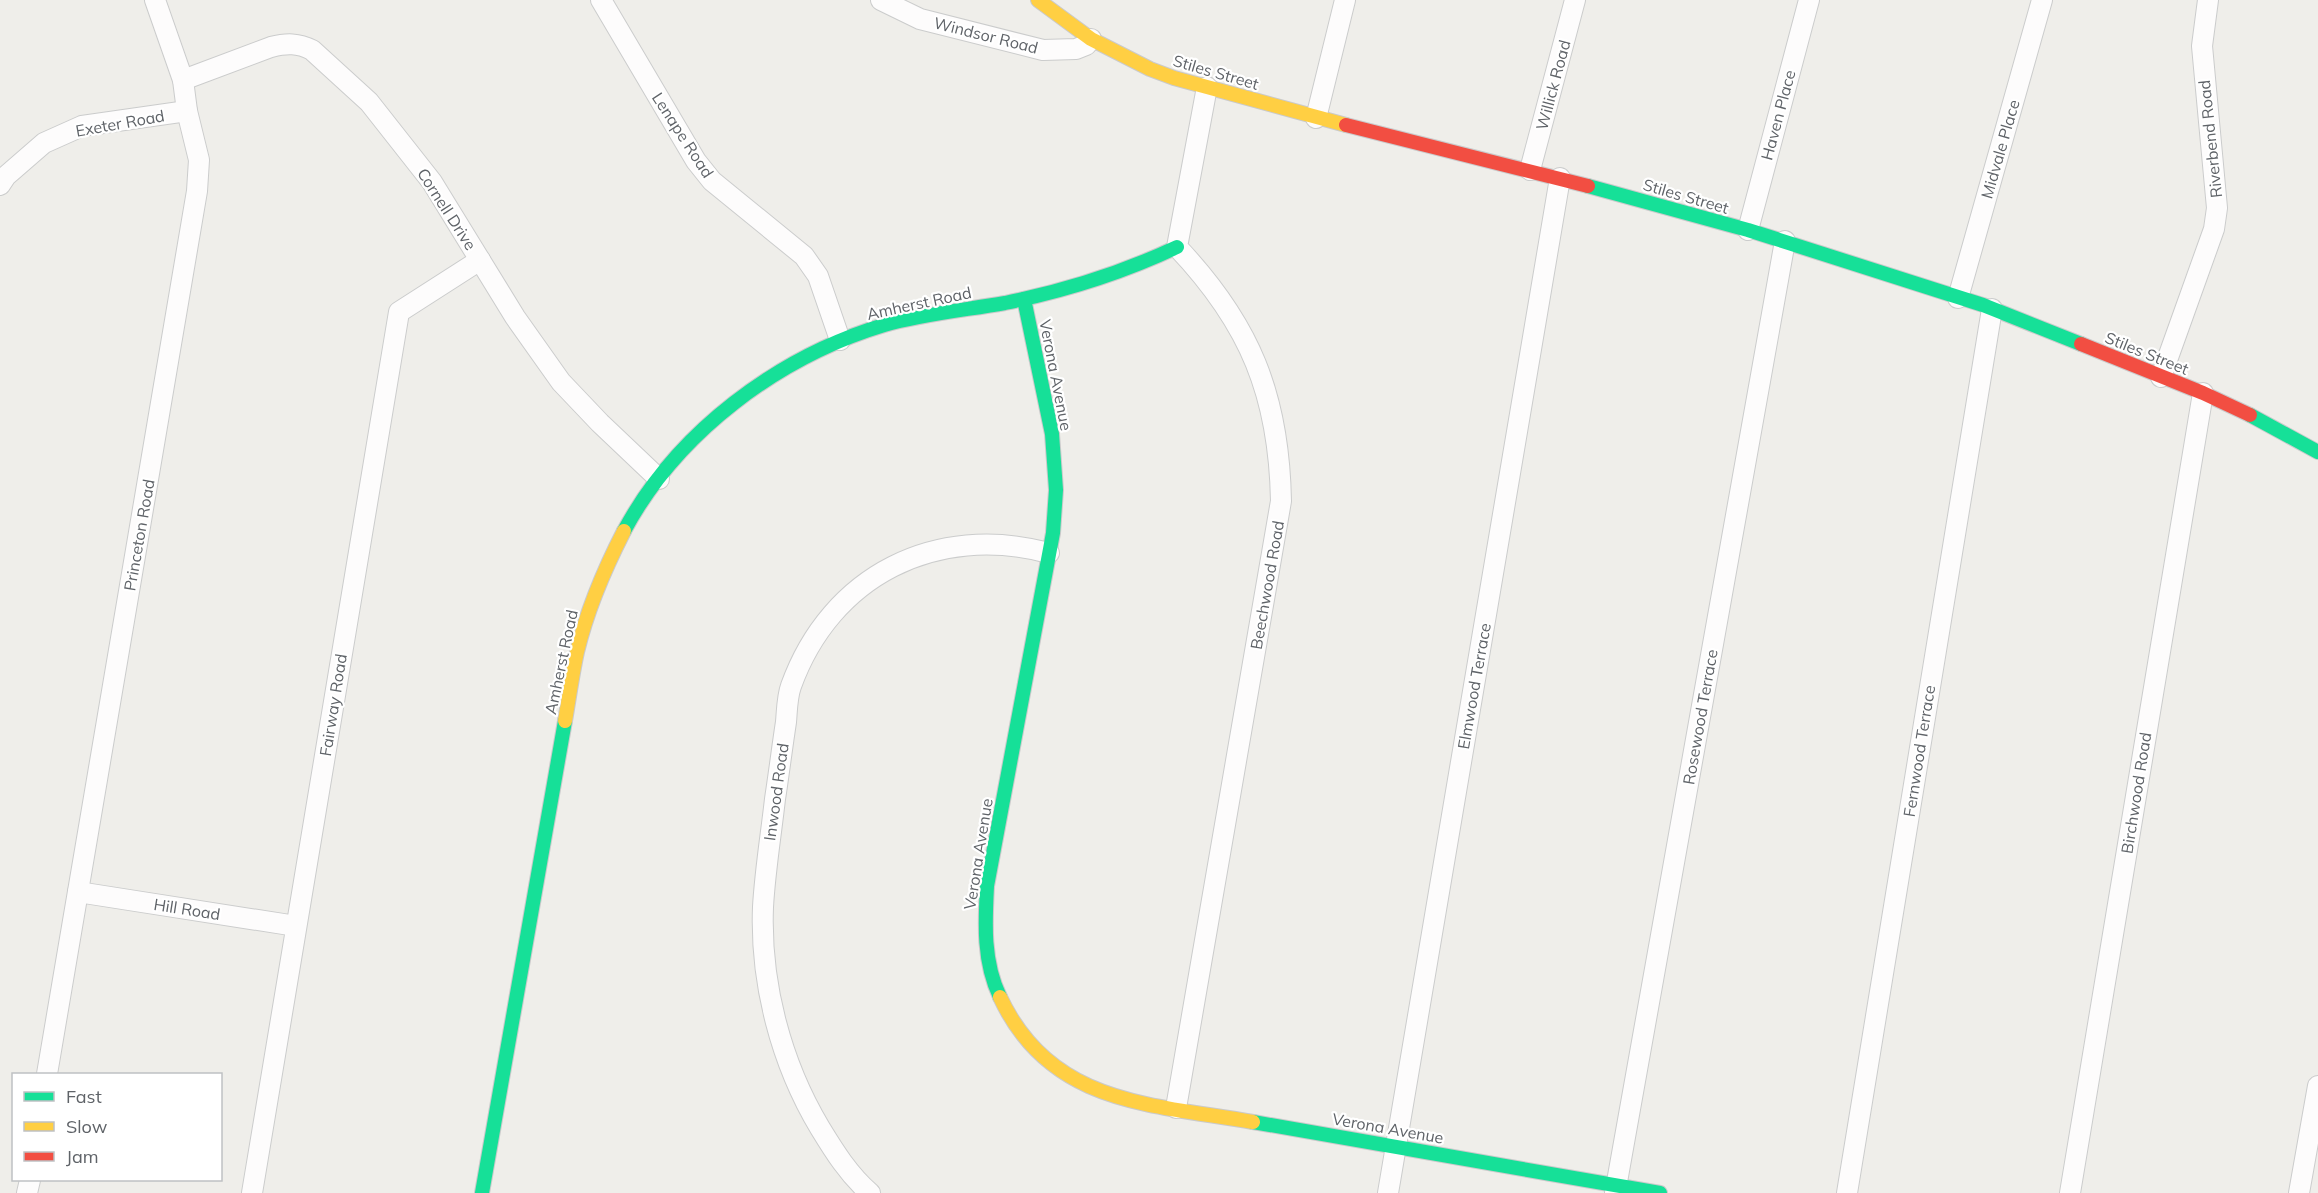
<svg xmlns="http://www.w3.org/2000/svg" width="2318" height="1193" viewBox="0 0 2318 1193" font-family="Mulish,sans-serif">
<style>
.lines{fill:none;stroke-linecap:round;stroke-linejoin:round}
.street-casing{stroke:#cbcccc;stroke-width:22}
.fast-casing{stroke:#cacacb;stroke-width:16}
.slow-casing{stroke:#cacacb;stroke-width:16}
.jam-casing{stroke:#cacacb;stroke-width:16}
.street{stroke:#fdfcfc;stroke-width:20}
.fast{stroke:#16e098;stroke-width:14}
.slow{stroke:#ffcf43;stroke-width:14}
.jam{stroke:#f24e42;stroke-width:14}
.labels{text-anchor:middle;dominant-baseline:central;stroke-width:4.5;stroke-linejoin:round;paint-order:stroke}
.street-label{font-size:16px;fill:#5f6368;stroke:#fff}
</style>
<rect width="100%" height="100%" fill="#efeeea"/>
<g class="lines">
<g class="street-casing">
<g id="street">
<path d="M601,0L696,161L712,181L804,256L818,276L840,340"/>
<path d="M881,0L920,19L1043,50L1076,49L1086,45L1091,39"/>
<path d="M183,80L271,47C287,43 298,43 312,50L369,102L432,182L515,317L561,382L600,423L659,479"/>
<path d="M1316,118L1345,0"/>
<path d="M1530,170L1575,0"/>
<path d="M0,185L6,176L44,143L82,126L187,111"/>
<path d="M1748,230L1809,0"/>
<path d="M1958,298L2042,0"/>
<path d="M2161,377L2214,229L2217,208L2202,46L2208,0"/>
<path d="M78,892L296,926"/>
<path d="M47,1074L197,191L199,160L187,111L183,80L155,0"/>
<path d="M1176,1108L1281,501C1279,395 1250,324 1177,247L1207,87"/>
<path d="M27,1193L30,1180"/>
<path d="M252,1193L399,312L480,260"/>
<path d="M870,1193C849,1175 834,1151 820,1128C781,1063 760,983 763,907C765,871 771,835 775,799C779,773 782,748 786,722C787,711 787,697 791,686C831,575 936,523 1049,553"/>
<path d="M1388,1193L1560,178"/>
<path d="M1615,1193L1785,241"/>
<path d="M1847,1193L1992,309"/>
<path d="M2070,1193L2203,393"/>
<path d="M2299,1193L2318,1086"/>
</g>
</g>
<g class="fast-casing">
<g id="fast">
<path d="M1588,186L1748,230L1983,305L2081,344"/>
<path d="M2250,415L2318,452"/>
<path d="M624,531C677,432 778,357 884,325C923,314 965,310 1005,303C1064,291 1122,273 1177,247"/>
<path d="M1000,997C983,962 985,923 987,886L1053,533L1056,490L1052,434L1024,299"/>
<path d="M1253,1122L1660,1193"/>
<path d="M482,1193L565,721"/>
</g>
</g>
<g class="slow-casing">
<g id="slow">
<path d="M1038,0L1091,39L1150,69L1174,78L1346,125"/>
<path d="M565,721C569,698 572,675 577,652C587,610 604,570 624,531"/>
<path d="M1000,997C1050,1105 1151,1104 1253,1122"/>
</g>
</g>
<g class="jam-casing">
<g id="jam">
<path d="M1346,125L1588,186"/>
<path d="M2081,344L2203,393L2250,415"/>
</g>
</g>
<use href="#street" class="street"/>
<use href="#fast" class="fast"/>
<use href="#slow" class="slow"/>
<use href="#jam" class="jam"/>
</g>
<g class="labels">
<g class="street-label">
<text transform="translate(986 35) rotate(14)">Windsor Road</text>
<text transform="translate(1216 72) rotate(16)">Stiles Street</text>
<text transform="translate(1553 85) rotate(-75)">Willick Road</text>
<text transform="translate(1778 115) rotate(-75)">Haven Place</text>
<text transform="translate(120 123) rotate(-10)">Exeter Road</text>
<text transform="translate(683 135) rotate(57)">Lenape Road</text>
<text transform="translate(2210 139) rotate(-96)">Riverbend Road</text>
<text transform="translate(2000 149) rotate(-74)">Midvale Place</text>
<text transform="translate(1686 196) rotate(16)">Stiles Street</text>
<text transform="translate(447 209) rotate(57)">Cornell Drive</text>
<text transform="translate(919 303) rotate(-12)">Amherst Road</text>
<text transform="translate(2147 353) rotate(22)">Stiles Street</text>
<text transform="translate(1056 375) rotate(79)">Verona Avenue</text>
<text transform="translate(139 535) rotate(-80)">Princeton Road</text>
<text transform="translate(1267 585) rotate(-80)">Beechwood Road</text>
<text transform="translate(561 662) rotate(-78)">Amherst Road</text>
<text transform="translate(1474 686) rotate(-80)">Elmwood Terrace</text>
<text transform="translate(333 705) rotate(-81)">Fairway Road</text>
<text transform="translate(1700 717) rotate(-80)">Rosewood Terrace</text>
<text transform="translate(1919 751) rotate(-81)">Fernwood Terrace</text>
<text transform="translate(776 792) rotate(-82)">Inwood Road</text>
<text transform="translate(2136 793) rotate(-81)">Birchwood Road</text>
<text transform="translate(978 854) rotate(-81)">Verona Avenue</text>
<text transform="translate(187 909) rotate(9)">Hill Road</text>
<text transform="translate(1388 1128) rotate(10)">Verona Avenue</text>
</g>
</g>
<rect x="12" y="1073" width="210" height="108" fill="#ffffff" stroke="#bfc1c3" stroke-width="1.5"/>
<rect x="24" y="1092" width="30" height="9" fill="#16e098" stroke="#bfc1c3" stroke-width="1.5"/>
<text x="66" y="1103" font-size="18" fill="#5f6368">Fast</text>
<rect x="24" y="1122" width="30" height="9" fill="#ffcf43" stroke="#bfc1c3" stroke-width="1.5"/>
<text x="66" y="1133" font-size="18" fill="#5f6368">Slow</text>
<rect x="24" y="1152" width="30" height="9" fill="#f24e42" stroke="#bfc1c3" stroke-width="1.5"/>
<text x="66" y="1163" font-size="18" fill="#5f6368">Jam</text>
</svg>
